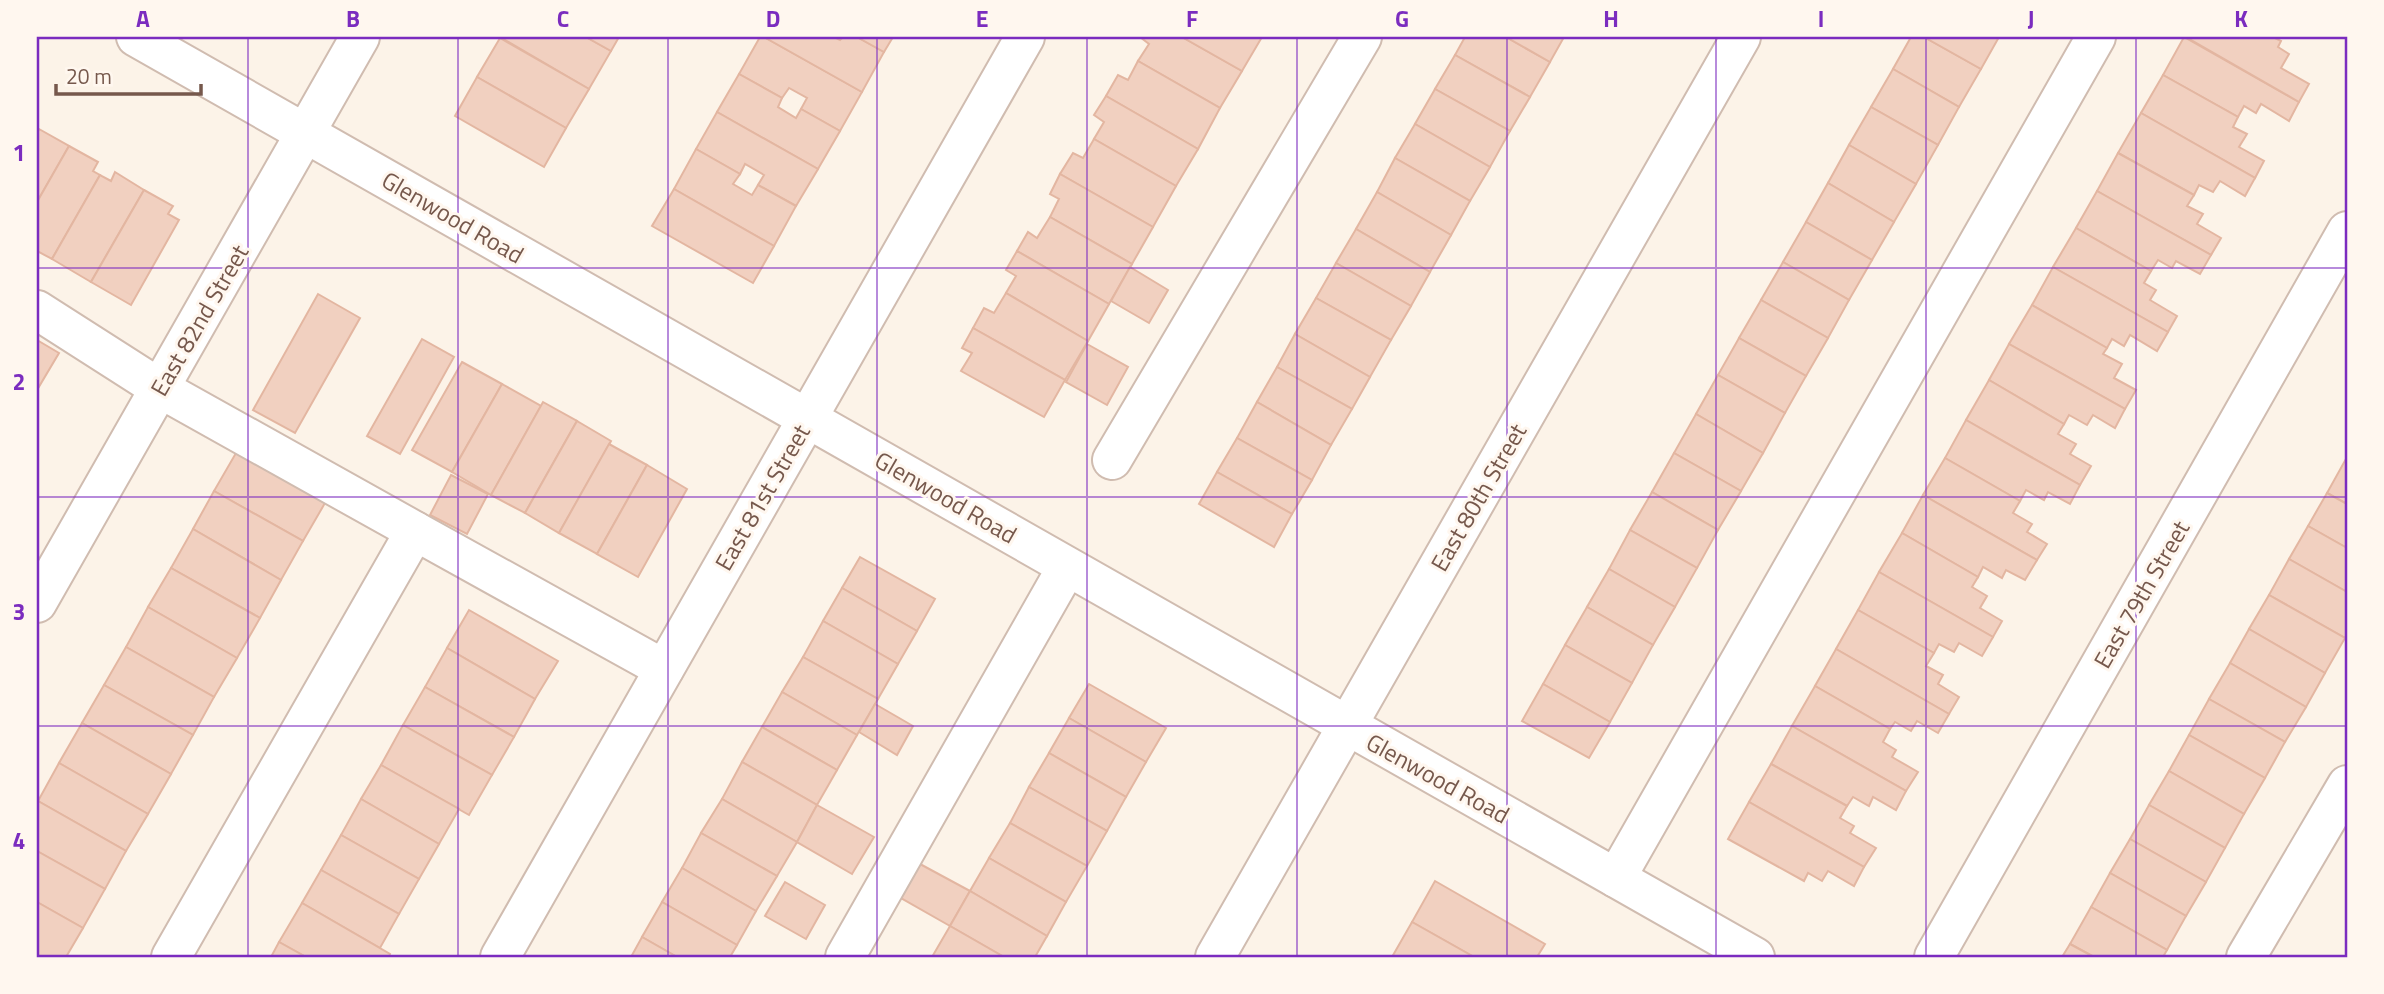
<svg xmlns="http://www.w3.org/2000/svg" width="2384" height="994" viewBox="0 0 2384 994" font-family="'Titillium Web',sans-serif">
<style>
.building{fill:#f1d0c0;stroke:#e3b6a1;stroke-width:2}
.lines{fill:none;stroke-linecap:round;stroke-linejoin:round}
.minor-casing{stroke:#d0bcb0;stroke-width:42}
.minor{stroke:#fff;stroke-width:38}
.grid{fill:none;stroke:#7b2cbf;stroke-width:2;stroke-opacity:0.55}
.labels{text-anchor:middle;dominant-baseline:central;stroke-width:6;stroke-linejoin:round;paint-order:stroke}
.street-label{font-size:24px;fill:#76584c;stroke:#fff7ef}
.neatline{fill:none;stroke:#7b2cbf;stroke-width:2.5}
.grid-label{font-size:23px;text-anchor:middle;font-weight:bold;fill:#7b2cbf}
</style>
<rect width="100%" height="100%" fill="#fcf3e8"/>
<g class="building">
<path d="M500,37H586L611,51L589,89Z"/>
<path d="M586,37H619L611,51Z"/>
<path d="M760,37H764L862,92L840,131L801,109L807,98L789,88L782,98L739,74Z"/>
<path d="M764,37H834L840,40L843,37H857L884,52L862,92Z"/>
<path d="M857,37H893L884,52Z"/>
<path d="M1140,37H1182L1242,71L1220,108L1138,61L1149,44Z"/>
<path d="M1182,37H1262L1242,71Z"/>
<path d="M1465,37H1506L1550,62L1530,97L1455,55Z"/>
<path d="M1506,37H1564L1550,62Z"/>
<path d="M1911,37H1924L1981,69L1959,107L1893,69Z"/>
<path d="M1924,37H1999L1981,69Z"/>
<path d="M2184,37L2299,102L2289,121L2261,104L2256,113L2244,106L2238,117L2163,75Z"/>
<path d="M2186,37H2273L2281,41L2278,47L2289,54L2281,68L2309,84L2299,102Z"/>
<path d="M500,38L589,89L566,128L477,77Z"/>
<path d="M1455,55L1530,97L1510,131L1435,89Z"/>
<path d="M1138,61L1220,108L1198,149L1106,96L1118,75L1128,80Z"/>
<path d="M1893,69L1959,107L1938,145L1871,107Z"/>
<path d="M739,74L782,98L778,107L796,118L801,109L840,131L818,169L717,112Z"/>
<path d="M2163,75L2238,117L2233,127L2247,134L2239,147L2264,161L2255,178L2141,113Z"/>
<path d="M477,77L566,128L544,167L455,116Z"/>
<path d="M1435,89L1510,131L1490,167L1415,124Z"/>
<path d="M1106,96L1198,149L1176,186L1094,139L1104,122L1094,115Z"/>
<path d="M1871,107L1938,145L1916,184L1849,145Z"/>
<path d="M717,112L818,169L796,206L758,185L764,175L745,164L740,174L696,149Z"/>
<path d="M2141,113L2255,178L2245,196L2220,181L2213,192L2199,185L2194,195L2118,153Z"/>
<path d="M1415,124L1490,167L1470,201L1395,158Z"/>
<path d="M39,129L69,146L37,202V134Z"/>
<path d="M1094,139L1176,186L1153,227L1060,174L1073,153L1083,158Z"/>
<path d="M1849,145L1916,184L1894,222L1828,183Z"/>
<path d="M69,146L98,162L93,171L100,175L52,259L37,251V202Z"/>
<path d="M696,149L740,174L733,184L752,195L758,185L796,206L774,246L674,189Z"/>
<path d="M2118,153L2194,195L2187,206L2203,214L2197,224L2221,238L2211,255L2097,191Z"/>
<path d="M1395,158L1470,201L1451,235L1377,192Z"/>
<path d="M115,172L144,190L91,282L52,259L100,175L111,181Z"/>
<path d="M1060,174L1153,227L1132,264L1050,217L1059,199L1050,194Z"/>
<path d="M1828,183L1894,222L1872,260L1806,222Z"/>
<path d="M674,189L774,246L753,283L652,226Z"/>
<path d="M144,190L173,206L168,214L179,220L131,305L91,282Z"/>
<path d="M2097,191L2211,255L2200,274L2176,261L2172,268L2158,260L2151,271L2076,228Z"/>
<path d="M1377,192L1451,235L1430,272L1356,229Z"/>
<path d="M1050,217L1132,264L1109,304L1017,251L1028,232L1037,238Z"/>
<path d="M1806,222L1872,260L1849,300L1783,262Z"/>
<path d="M2076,228L2151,271L2144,283L2156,290L2150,300L2177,316L2168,332L2053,267Z"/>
<path d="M1356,229L1430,272L1411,306L1336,263Z"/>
<path d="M1017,251L1109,304L1088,341L1006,293L1016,276L1006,270Z"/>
<path d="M1783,262L1849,300L1828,338L1761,300Z"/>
<path d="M1336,263L1411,306L1391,340L1316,298Z"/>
<path d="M1130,267L1168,290L1149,323L1111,301Z"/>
<path d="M2053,267L2168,332L2157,351L2130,335L2124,346L2112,339L2107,348L2032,305Z"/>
<path d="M1006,293L1088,341L1065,380L973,328L984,308L994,313Z"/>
<path d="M318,294L360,318L295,433L253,410Z"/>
<path d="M1316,298L1391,340L1370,377L1295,334Z"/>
<path d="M1761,300L1828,338L1806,376L1739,338Z"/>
<path d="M2032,305L2107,348L2103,354L2122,364L2114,378L2136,390L2125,409L2009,344Z"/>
<path d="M973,328L1065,380L1044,417L961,371L972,353L962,348Z"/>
<path d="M1295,334L1370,377L1352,409L1277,367Z"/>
<path d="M1739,338L1806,376L1785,413L1718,375Z"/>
<path d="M422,339L454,357L400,454L367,436Z"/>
<path d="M37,340L59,353L37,390Z"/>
<path d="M1087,344L1128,367L1107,405L1066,382Z"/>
<path d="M2009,344L2125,409L2115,428L2093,415L2087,425L2069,415L2064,424L1989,380Z"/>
<path d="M462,362L502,384L452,472L412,450Z"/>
<path d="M1277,367L1352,409L1331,445L1257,402Z"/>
<path d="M1718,375L1785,413L1763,453L1696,414Z"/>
<path d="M1989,380L2064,424L2058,434L2076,444L2070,454L2091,466L2080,485L1966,420Z"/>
<path d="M502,384L541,406L491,495L452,472Z"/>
<path d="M543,402L577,421L525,513L491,495Z"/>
<path d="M1257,402L1331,445L1312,480L1237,438Z"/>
<path d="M1696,414L1763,453L1741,491L1674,453Z"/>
<path d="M1966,420L2080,485L2070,504L2048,492L2044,500L2026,490L2020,501L1945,458Z"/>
<path d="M577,421L611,441L559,533L525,513Z"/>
<path d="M1237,438L1312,480L1292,514L1217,472Z"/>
<path d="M609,444L647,465L597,554L559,533Z"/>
<path d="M236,453L325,503L303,541L214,491Z"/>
<path d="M1674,453L1741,491L1718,530L1652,492Z"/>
<path d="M2347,457V504L2327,493Z"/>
<path d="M1945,458L2020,501L2013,513L2032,524L2027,532L2047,544L2037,560L1923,495Z"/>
<path d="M647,465L687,489L638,577L597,554Z"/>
<path d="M1217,472L1292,514L1274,547L1199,504Z"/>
<path d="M451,475L488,494L467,534L430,515Z"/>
<path d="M214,491L303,541L281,580L193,529Z"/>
<path d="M1652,492L1718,530L1697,568L1630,530Z"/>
<path d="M2327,493L2347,504V548L2308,526Z"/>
<path d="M1923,495L2037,560L2025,580L2006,570L2002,578L1983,567L1978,577L1902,533Z"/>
<path d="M2308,526L2347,548V592L2289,559Z"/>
<path d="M193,529L281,580L260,618L171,568Z"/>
<path d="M1630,530L1697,568L1675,607L1609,569Z"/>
<path d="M1902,533L1978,577L1972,587L1987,596L1980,608L2002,621L1993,637L1879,572Z"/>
<path d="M860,557L935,599L917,631L842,588Z"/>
<path d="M2289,559L2347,592V634L2345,638L2269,595Z"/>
<path d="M171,568L260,618L237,658L148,607Z"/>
<path d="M1609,569L1675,607L1653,645L1587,607Z"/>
<path d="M1879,572L1993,637L1982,656L1959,643L1954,652L1939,644L1934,653L1858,610Z"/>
<path d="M842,588L917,631L898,664L823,621Z"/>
<path d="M2269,595L2345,638L2325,673L2249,629Z"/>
<path d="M148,607L237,658L214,697L126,647Z"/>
<path d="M1587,607L1653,645L1632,683L1565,645Z"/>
<path d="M469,610L558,661L535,699L447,648Z"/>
<path d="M1858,610L1934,653L1926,666L1943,675L1938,684L1959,697L1949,714L1836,649Z"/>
<path d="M823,621L898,664L878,699L803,657Z"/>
<path d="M2249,629L2325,673L2306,707L2230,663Z"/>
<path d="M1565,645L1632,683L1610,722L1543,684Z"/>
<path d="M126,647L214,697L193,735L104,685Z"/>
<path d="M447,648L535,699L514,737L425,687Z"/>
<path d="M1836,649L1949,714L1938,733L1917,721L1911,731L1895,722L1890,729L1815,686Z"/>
<path d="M803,657L878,699L857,735L782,692Z"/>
<path d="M2230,663L2306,707L2285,742L2209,699Z"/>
<path d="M1089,684L1166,728L1146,762L1069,718Z"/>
<path d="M1543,684L1610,722L1589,758L1522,721Z"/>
<path d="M104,685L193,735L171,774L82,723Z"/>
<path d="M1815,686L1890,729L1883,742L1896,750L1892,757L1918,772L1906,791L1792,726Z"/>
<path d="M425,687L514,737L492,775L403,725Z"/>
<path d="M782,692L857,735L837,770L762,727Z"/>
<path d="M2209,699L2285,742L2265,778L2189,735Z"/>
<path d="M875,704L913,726L897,755L859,732Z"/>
<path d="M1069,718L1146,762L1126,797L1049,753Z"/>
<path d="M82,723L171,774L148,814L59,763Z"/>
<path d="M403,725L492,775L469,815L381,765Z"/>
<path d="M1792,726L1906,791L1896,810L1873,797L1869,806L1853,797L1847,806L1771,764Z"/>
<path d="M762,727L837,770L817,805L742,762Z"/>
<path d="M2189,735L2265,778L2244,814L2169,771Z"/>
<path d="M1049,753L1126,797L1107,831L1029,787Z"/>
<path d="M742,762L817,805L797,842L722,799Z"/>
<path d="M59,763L148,814L126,851L38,801Z"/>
<path d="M1771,764L1847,806L1840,818L1854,826L1850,833L1876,848L1864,867L1749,802Z"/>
<path d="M381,765L459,809L439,844L361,799Z"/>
<path d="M2169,771L2244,814L2225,848L2149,805Z"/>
<path d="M1029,787L1107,831L1087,866L1010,823Z"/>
<path d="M361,799L439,844L419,879L341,835Z"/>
<path d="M722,799L797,842L777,876L701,833Z"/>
<path d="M38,801L126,851L105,889L37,851Z"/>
<path d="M1749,802L1864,867L1854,886L1828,871L1822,881L1808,873L1804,881L1728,839Z"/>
<path d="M817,805L874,837L852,874L797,842Z"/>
<path d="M2149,805L2225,848L2206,882L2130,839Z"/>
<path d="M1010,823L1087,866L1066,902L989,858Z"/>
<path d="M701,833L777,876L756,911L682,868Z"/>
<path d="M341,835L419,879L399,914L321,870Z"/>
<path d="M2130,839L2206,882L2186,916L2110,873Z"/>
<path d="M37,851L105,889L83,928L37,902Z"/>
<path d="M989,858L1066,902L1047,936L970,891Z"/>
<path d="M920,864L970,891L950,926L901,898Z"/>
<path d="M682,868L756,911L737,945L662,902Z"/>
<path d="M321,870L399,914L380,948L302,903Z"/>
<path d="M2110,873L2186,916L2167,950L2091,907Z"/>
<path d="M1435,881L1545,944L1537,957H1474L1412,922Z"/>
<path d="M785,882L825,905L806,939L765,916Z"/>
<path d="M970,891L1047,936L1035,957H1004L950,926Z"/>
<path d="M37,902L83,928L66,957H41L37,955Z"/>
<path d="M662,902L737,945L730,957H677L642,937Z"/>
<path d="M302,903L390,954L389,957H306L279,942Z"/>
<path d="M2091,907L2167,950L2163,957H2094L2070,944Z"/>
<path d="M1412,922L1474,957H1392Z"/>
<path d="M950,926L1004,957H932Z"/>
<path d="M642,937L677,957H631Z"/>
<path d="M279,942L306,957H271Z"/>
<path d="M2070,944L2094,957H2062Z"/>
</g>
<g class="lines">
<g class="minor-casing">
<g id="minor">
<path d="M136,37L1755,957"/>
<path d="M37,310L159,388L415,531"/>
<path d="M1112,460L1362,37"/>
<path d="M37,603L360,37"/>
<path d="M1616,878L2096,37"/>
<path d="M171,957L415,531L664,669"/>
<path d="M500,957L1025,37"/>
<path d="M845,957L1067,567"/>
<path d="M1215,957L1741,37"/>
<path d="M1934,957L2347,231"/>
<path d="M2246,957L2347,785"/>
</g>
</g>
<use href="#minor" class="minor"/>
</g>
<path class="grid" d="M248,37V957M458,37V957M668,37V957M877,37V957M1087,37V957M1297,37V957M1507,37V957M1716,37V957M1926,37V957M2136,37V957M37,268H2347M37,497H2347M37,726H2347"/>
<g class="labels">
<g class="street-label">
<text transform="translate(453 217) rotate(30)">Glenwood Road</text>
<text transform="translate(199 320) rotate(-60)">East 82nd Street</text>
<text transform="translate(762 497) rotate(-60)">East 81st Street</text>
<text transform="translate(946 497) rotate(30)">Glenwood Road</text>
<text transform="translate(1478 497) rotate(-60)">East 80th Street</text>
<text transform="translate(2141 594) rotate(-60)">East 79th Street</text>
<text transform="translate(1438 778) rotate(29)">Glenwood Road</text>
</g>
</g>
<rect width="2384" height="994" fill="none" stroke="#fff7ef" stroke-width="77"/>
<path d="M56 84v10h145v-10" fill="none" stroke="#76584c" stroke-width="3.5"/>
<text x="66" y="84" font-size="21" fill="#76584c" stroke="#fff7ef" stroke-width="5" paint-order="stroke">20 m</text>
<rect x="38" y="38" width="2308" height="918" class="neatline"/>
<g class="grid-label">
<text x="143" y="27">A</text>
<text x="353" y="27">B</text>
<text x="563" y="27">C</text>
<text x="773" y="27">D</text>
<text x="982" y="27">E</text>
<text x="1192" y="27">F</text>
<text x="1402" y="27">G</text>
<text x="1611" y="27">H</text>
<text x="1821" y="27">I</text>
<text x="2031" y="27">J</text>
<text x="2241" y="27">K</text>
<text x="19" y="161">1</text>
<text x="19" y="390">2</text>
<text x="19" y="620">3</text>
<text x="19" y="849">4</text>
</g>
</svg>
